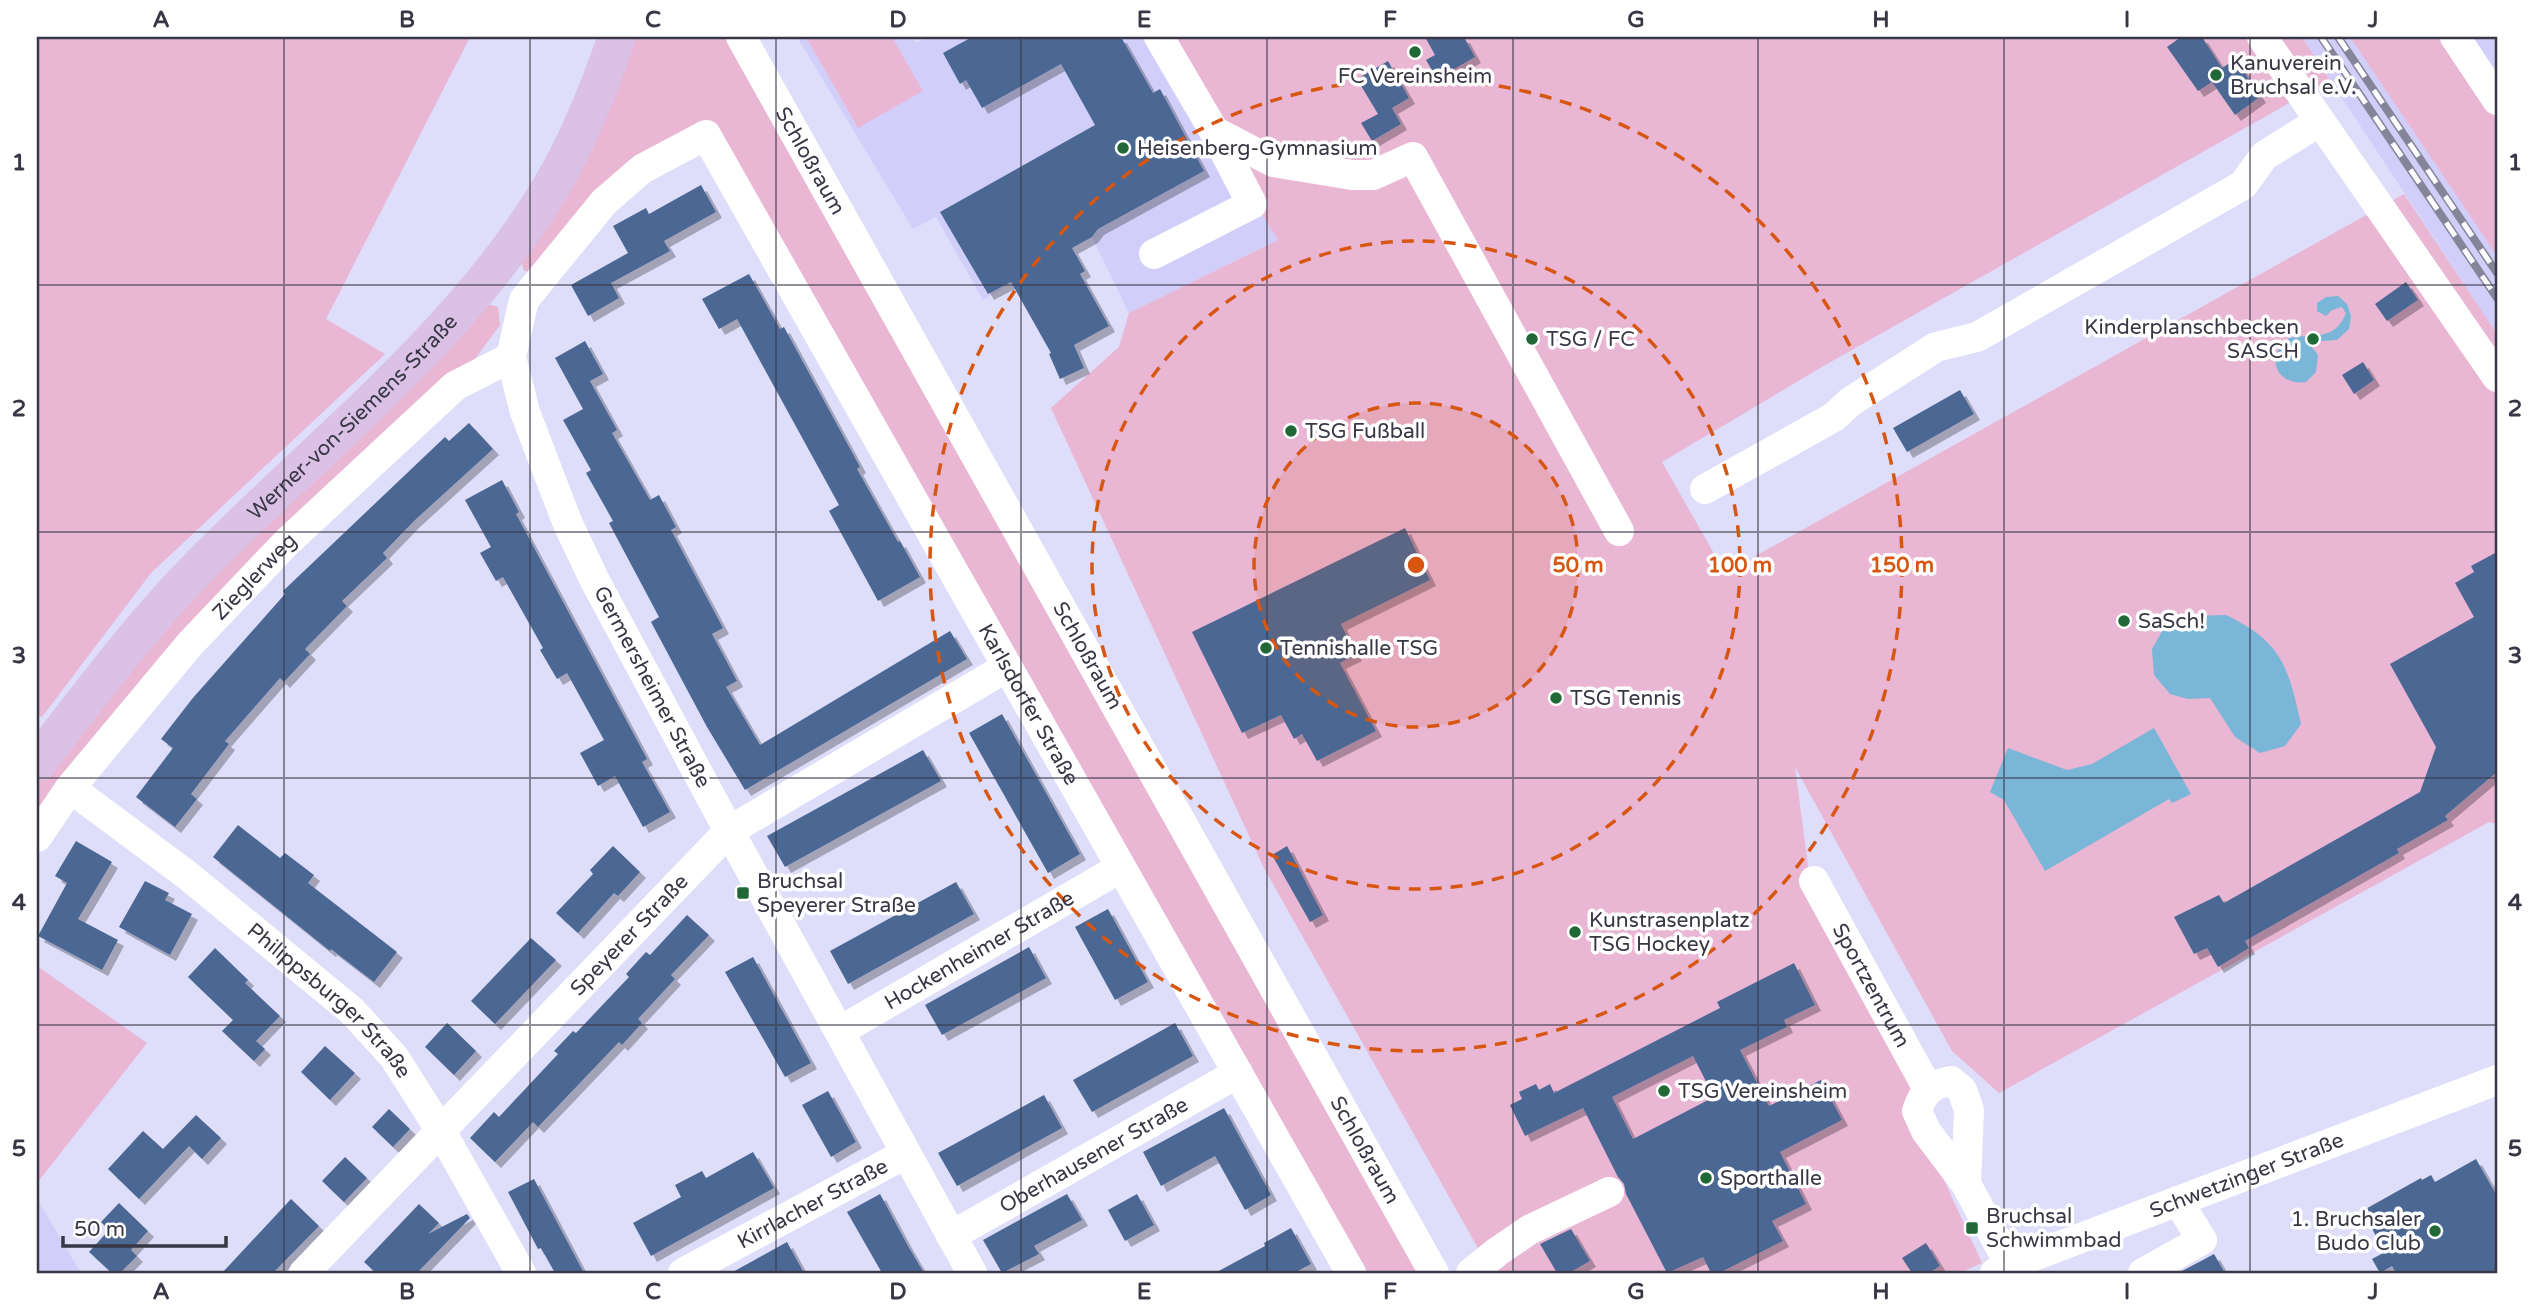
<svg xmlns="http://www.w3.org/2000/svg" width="2534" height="1310" viewBox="0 0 2534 1310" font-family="'Varela Round',sans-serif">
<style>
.built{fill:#d1cffa}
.green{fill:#e9b6d4}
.water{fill:#79b6d7}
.building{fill:#4c6794;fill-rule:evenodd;filter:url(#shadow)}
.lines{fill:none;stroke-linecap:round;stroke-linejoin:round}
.minor{stroke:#fff;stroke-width:30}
.major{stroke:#dac1e5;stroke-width:38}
.rail-casing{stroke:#858499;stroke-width:8}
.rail{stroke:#fff;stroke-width:5;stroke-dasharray:16;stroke-linecap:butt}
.grid{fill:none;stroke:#383745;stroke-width:2;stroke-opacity:0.55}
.ring{fill:none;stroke:#d65612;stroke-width:3.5;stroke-dasharray:12 9}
.poi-dot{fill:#206936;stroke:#fff;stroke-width:2.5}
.labels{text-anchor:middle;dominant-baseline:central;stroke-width:7;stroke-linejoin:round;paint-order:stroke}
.poi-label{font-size:21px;fill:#383745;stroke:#fff;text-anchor:start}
.street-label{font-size:21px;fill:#383745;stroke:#fff}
.centre{fill:#d65612;stroke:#fff;stroke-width:3.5}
.ring-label{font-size:21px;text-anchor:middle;font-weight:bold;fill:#d65612;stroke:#fff;stroke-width:7;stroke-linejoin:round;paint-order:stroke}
.neatline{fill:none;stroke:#383745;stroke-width:2.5}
.grid-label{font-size:23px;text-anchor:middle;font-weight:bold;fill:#383745}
</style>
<defs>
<filter id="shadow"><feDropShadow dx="6" dy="6" stdDeviation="0" flood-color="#0004"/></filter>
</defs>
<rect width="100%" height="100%" fill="#deddfa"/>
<path class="built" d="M797,37H911L916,43L929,37H1153L1278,240L1129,313L1092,237L983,300L936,217L913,229Z
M2302,37H2350L2497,256V334Z
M2450,37H2497V103Z
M37,1199L81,1273H37Z"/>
<path class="green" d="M37,37H470L326,319L385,354L151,573L42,717L37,715Z
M635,37H731L1426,1273H1361L710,120L647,152L532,272L524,271L521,260Z
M806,37H892L923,91L858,128Z
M1153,37H2302L2330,80L1827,364L1662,462L1725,573L2404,194L2497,334V824L2489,822L1999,1093L1952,1051L1795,767L1812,896L1914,1090L1938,1167L1982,1263L1960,1273H1492L1264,868L1051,408L1119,347L1129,313L1278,240Z
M2350,37H2444L2497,115V256Z
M487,304L498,307L500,325L455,386L286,543L37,837V763L154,614Z
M37,966L147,1043L37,1183Z"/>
<path class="water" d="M2338,296L2347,304L2351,316L2349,329L2337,340L2308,342L2318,355L2316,372L2306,382C2276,386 2264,356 2289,338C2315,333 2334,342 2346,313L2342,307L2332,310L2326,316L2317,311V303L2326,297Z
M2226,615C2282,642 2288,666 2301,724L2285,746L2260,753L2235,737L2210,698L2188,699L2170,694L2154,675L2152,649L2165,626L2185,616Z
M2154,728L2191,794L2172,803L2169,799L2045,871L2004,800L1990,792L2008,748L2067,770L2092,764Z"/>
<path class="building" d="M972,37H1121L1153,93L1160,89L1204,171L1098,229L1092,237L1072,248L1085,271L1080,274L1109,326L1074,345L1084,368L1060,379L1049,354L1051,353L1011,282L988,294L940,212L1095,125L1061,64L982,108L966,80L960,84L943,53Z
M1425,37H1464L1475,57L1437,79L1426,60L1435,55Z
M2181,37H2202L2222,68L2236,59L2260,97L2235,115L2212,82L2198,91L2167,47Z
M1388,61L1409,98L1392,108L1401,124L1372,141L1361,123L1378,114L1357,79Z
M701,185L716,212L664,241L670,251L611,283L619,298L588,316L571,285L628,253L613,226L646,208L649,214Z
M749,274L780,329L784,327L860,467L857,469L898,542L900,541L920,577L878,601L829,511L839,505L737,319L719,329L702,299Z
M2406,282L2418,300L2387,321L2375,304Z
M585,341L603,374L590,381L617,430L612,433L650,500L659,495L676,527L671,530L723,628L712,634L737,681L726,687L760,745L950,631L967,659L745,790L707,727L651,622L659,617L609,523L613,521L586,473L591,470L563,420L583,409L555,358Z
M2363,362L2374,380L2354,394L2342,375Z
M1960,390L1974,414L1907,452L1893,428Z
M469,423L493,449L414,521L383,553L387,558L342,601L347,606L305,649L310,654L284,682L280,678L225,741L229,744L191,794L197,799L175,827L136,797L173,748L161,739L192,699L285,594L283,591L445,437L449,441Z
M502,480L519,512L516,514L539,557L647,759L642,762L670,812L643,827L615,776L598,786L580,753L604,740L567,673L557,679L540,650L543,648L503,577L496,581L480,553L491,547L465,500Z
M1405,528L1430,580L1341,624L1356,655L1340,663L1376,731L1317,761L1302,734L1294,739L1281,715L1242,733L1192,632Z
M2497,552V772L2445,816L2448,820L2397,849L2399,853L2245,941L2249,948L2218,967L2207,948L2194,954L2174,917L2219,895L2224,903L2420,792L2436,747L2390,664L2474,617L2455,583L2474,572L2471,566Z
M1002,714L1080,854L1048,873L969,733Z
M923,750L941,781L785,867L767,836Z
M238,825L280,858L285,853L314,875L308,883L397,952L374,982L331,949L330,951L213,857Z
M76,841L112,862L78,919L118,940L102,970L38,936L67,883L55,876Z
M613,846L640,872L618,896L614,893L578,933L556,913L593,874L590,870Z
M1287,846L1323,915L1310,922L1272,855Z
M145,881L169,893L165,900L192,914L170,955L119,927Z
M956,882L974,914L848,984L830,951Z
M1108,909L1148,982L1115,1000L1075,927Z
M687,915L709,935L671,975L675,979L638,1019L642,1023L622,1045L619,1042L538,1127L533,1122L495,1162L470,1138L494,1112L499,1117L558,1054L554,1051L573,1031L576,1033L629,977L626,974L646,952L650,955Z
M531,938L556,960L495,1024L471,1001Z
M1029,947L1046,978L942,1035L925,1005Z
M215,948L248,980L245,983L280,1016L256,1041L265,1049L254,1061L222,1031L233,1020L188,977Z
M753,957L811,1063L785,1077L725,972Z
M1794,963L1815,1005L1784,1020L1787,1027L1740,1050L1769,1106L1821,1080L1842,1120L1780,1152L1806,1204L1772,1221L1783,1241L1719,1273H1711L1703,1257L1667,1273L1626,1194L1624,1184L1618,1177L1583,1108L1525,1136L1510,1105L1522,1099L1519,1092L1536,1084L1539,1090L1550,1084L1554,1093L1720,1008L1717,1002ZM1693,1056L1714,1097L1633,1139L1612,1097Z
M447,1023L476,1051L454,1075L425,1047Z
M1175,1023L1193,1056L1092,1112L1073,1080Z
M325,1046L355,1073L330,1100L301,1072Z
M828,1091L856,1142L831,1157L802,1105Z
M1044,1095L1062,1128L957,1186L938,1153Z
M1224,1108L1271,1195L1245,1210L1215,1156L1161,1186L1143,1152Z
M389,1109L410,1129L393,1147L372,1127Z
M196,1115L221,1138L202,1159L189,1146L139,1199L108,1169L143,1131L163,1149Z
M753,1152L774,1188L651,1256L633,1223L681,1197L675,1185L702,1171L706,1178Z
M345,1157L367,1178L344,1202L322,1181Z
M2476,1159L2497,1196V1273H2396L2392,1266L2380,1273L2372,1259L2385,1252L2362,1211L2421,1178L2422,1180L2431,1175L2435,1182Z
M534,1179L551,1211L584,1273H555L541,1248L538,1249L508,1192Z
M880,1194L908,1246L924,1273H882L847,1212Z
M1067,1194L1082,1220L1034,1246L1039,1254L1002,1273L983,1240Z
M1137,1194L1154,1225L1125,1241L1108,1210Z
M291,1199L319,1226L273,1273H222Z
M119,1203L148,1231L131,1250L137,1256L120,1273H112L89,1252L109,1230L101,1222Z
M419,1204L439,1223L428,1234L467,1214L470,1218L417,1273H376L364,1262Z
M1291,1228L1311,1264L1294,1273H1215L1265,1246L1264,1243Z
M1571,1229L1590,1261L1569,1273H1557L1540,1244Z
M787,1242L804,1273H731Z
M1926,1243L1940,1266L1929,1273H1912L1902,1258Z
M2214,1254L2225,1273H2178L2201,1261Z"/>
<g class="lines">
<g class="minor">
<path id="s1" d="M741,37L1434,1273"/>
<path d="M1159,37L1214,131L1273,162L1352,175H1373L1413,157L1619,531"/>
<path d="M2262,37L2497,377"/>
<path d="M2455,37L2497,100"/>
<path d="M1154,254L1252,204L1214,131"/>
<path d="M1705,489L1834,417L1850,402L1936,347L1977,337L2243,185L2264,156L2320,121"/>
<path id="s2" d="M70,788L187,875L352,1011L394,1057L441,1131L521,1273"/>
<path id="s3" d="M37,837L70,788L190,644L286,543L455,386L511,357"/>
<path id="s4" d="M1814,881L1928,1089"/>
<path id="s5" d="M840,1031L1120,868"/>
<path d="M1966,1184L1969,1110L1962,1090L1951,1081C1931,1084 1923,1092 1917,1111L1926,1131L1966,1184L2010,1265"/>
<path id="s6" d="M951,1236L1238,1073"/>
<path id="s7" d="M304,1273L729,831L1007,667"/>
<path id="s8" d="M683,1273L905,1154"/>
<path id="s9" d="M972,1273L729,831L594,579L568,524L546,467L525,412L511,357L524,300L604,202L642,169L706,135L1351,1273"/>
<path d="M1471,1273L1497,1252L1529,1230L1609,1192"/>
<path id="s10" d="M1995,1273L2010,1265L2497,1080"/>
<path d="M2143,1273L2202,1240L2178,1201"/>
</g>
<path class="major" id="s11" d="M37,763C89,696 139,628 199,567C319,445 462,336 551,187C579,140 599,88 617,37"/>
<defs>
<path id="rail" d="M2321,37L2497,298
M2338,37L2497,273"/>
</defs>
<use href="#rail" class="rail-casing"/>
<use href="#rail" class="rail"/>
</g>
<path class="grid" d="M284,37V1273M530,37V1273M776,37V1273M1021,37V1273M1267,37V1273M1513,37V1273M1758,37V1273M2004,37V1273M2250,37V1273M37,285H2497M37,532H2497M37,778H2497M37,1025H2497"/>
<circle cx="1416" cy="565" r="162" fill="#d65612" fill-opacity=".12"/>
<g class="ring">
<circle cx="1416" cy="565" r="162"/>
<circle cx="1416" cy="565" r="324"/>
<circle cx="1416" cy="565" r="486"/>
</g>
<g class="poi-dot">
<circle cx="1415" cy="52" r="7"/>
<circle cx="2216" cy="75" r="7"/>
<circle cx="1123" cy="148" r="7"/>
<circle cx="1532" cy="339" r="7"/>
<circle cx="2313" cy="339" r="7"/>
<circle cx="1291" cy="431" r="7"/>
<circle cx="2124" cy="621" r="7"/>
<circle cx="1266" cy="648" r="7"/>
<circle cx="1556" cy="698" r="7"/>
<rect x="736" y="886" width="14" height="14" rx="3.5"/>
<circle cx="1575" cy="932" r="7"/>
<circle cx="1664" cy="1091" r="7"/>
<circle cx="1706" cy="1178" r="7"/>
<rect x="1965" y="1221" width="14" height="14" rx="3.5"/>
<circle cx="2435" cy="1231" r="7"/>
</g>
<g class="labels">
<g class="poi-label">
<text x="2230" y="63">Kanuverein<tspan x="2230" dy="24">Bruchsal e.V.</tspan></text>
<text x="1415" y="76" text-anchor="middle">FC Vereinsheim</text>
<text x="1137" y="148">Heisenberg-Gymnasium</text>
<text x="2299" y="327" text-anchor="end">Kinderplanschbecken<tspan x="2299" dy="24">SASCH</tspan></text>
<text x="1546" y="339">TSG / FC</text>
<text x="1305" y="431">TSG Fußball</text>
<text x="2138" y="621">SaSch!</text>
<text x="1280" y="648">Tennishalle TSG</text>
<text x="1570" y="698">TSG Tennis</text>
<text x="757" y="881">Bruchsal<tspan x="757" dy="24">Speyerer Straße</tspan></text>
<text x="1589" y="920">Kunstrasenplatz<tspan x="1589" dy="24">TSG Hockey</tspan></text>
<text x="1678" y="1091">TSG Vereinsheim</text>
<text x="1720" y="1178">Sporthalle</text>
<text x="1986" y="1216">Bruchsal<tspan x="1986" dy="24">Schwimmbad</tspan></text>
<text x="2421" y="1219" text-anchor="end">1. Bruchsaler<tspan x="2421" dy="24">Budo Club</tspan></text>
</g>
<g class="street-label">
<text stroke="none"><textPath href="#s1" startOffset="142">Schloßraum</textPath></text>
<text stroke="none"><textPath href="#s11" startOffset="469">Werner-von-Siemens-Straße</textPath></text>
<text stroke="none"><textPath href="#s3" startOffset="340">Zieglerweg</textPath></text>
<text stroke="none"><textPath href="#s1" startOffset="709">Schloßraum</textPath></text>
<text transform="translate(652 687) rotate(62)">Germersheimer Straße</text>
<text stroke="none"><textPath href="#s9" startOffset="1990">Karlsdorfer Straße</textPath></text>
<text stroke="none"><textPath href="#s7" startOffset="469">Speyerer Straße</textPath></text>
<text stroke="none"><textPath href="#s5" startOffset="161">Hockenheimer Straße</textPath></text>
<text stroke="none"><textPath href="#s4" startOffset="119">Sportzentrum</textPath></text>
<text stroke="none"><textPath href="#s2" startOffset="336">Philippsburger Straße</textPath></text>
<text stroke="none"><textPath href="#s1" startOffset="1276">Schloßraum</textPath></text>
<text stroke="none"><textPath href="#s6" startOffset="164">Oberhausener Straße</textPath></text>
<text stroke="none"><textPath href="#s10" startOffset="270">Schwetzinger Straße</textPath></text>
<text stroke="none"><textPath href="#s8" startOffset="147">Kirrlacher Straße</textPath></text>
</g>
</g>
<circle cx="1416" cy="565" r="10" class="centre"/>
<g class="ring-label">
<text x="1578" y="572">50 m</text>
<text x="1740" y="572">100 m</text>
<text x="1902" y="572">150 m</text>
</g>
<rect width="2534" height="1310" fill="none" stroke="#ffffff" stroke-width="77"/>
<path d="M63 1236v10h163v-10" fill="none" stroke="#383745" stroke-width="3.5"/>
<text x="74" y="1236" font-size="21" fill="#383745" stroke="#ffffff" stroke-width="5" paint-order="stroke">50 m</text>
<rect x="38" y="38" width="2458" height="1234" class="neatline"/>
<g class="grid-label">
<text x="161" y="27">A</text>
<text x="407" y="27">B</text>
<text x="653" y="27">C</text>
<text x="898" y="27">D</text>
<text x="1144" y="27">E</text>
<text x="1390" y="27">F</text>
<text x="1636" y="27">G</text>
<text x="1881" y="27">H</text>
<text x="2127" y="27">I</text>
<text x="2373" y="27">J</text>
<text x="19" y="170">1</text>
<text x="2515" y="170">1</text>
<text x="19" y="416">2</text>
<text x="2515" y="416">2</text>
<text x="19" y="663">3</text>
<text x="2515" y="663">3</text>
<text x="19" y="910">4</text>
<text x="2515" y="910">4</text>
<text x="19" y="1156">5</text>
<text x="2515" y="1156">5</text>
<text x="161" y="1299">A</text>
<text x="407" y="1299">B</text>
<text x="653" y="1299">C</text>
<text x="898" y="1299">D</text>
<text x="1144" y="1299">E</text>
<text x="1390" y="1299">F</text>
<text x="1636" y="1299">G</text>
<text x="1881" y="1299">H</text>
<text x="2127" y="1299">I</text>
<text x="2373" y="1299">J</text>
</g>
</svg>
